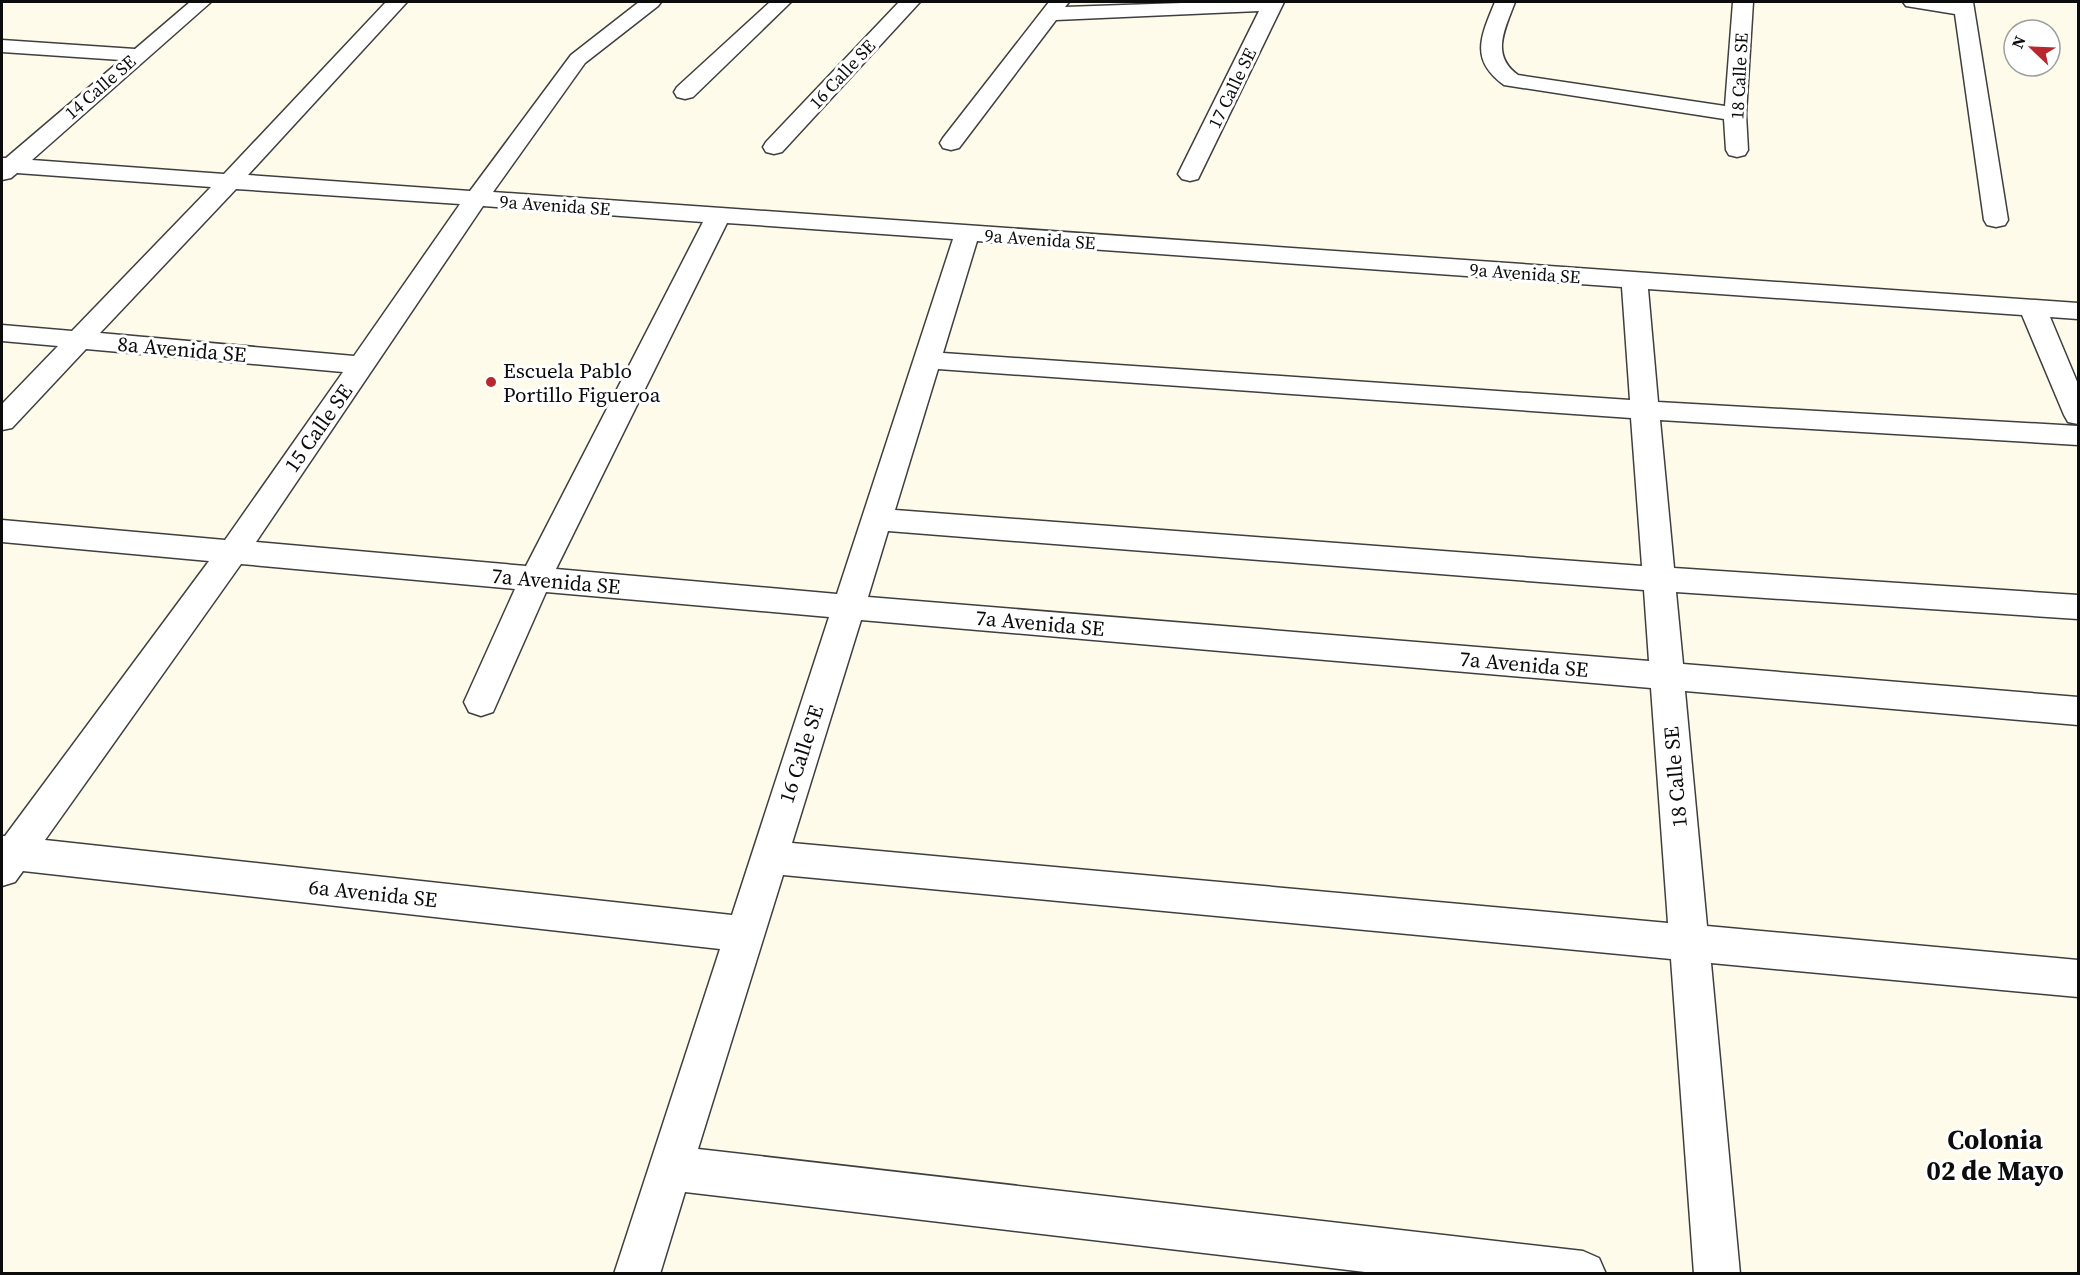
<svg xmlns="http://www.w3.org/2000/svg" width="2080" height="1275" viewBox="0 0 2080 1275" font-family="'Source Serif 4',serif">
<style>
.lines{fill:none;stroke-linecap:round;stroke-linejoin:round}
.minor-casing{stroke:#3f3f3f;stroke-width:3}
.minor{fill:#fff;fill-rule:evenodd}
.poi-dot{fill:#b8272d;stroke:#fff;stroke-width:2}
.labels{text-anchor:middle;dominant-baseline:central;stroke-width:6;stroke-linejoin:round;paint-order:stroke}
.far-street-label{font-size:18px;fill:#0c0c0c;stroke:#fff}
.street-label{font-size:21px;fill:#0c0c0c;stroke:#fff}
.poi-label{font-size:21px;fill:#0c0c0c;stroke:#fff;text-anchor:start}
.near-neighbourhood-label{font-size:27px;font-weight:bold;fill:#0c0c0c;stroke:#fff}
</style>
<rect width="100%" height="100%" fill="#fffbea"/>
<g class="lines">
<defs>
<path id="minor" d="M190,2H211L32,160L224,174L386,2H407L248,175L470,191L571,55L639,2H661L658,6L585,63L493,192L2078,303V319L2050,317L2078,384V424L2068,422L2064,415L2022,315L1648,289L1658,402L2078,426V445L1660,420L1674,568L2078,595V619L1676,592L1683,664L2078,697V725L1685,691L1707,926L2078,960V997L1711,963L1740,1274H1694L1671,959L783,875L698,1149L1583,1251L1599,1258L1606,1274H1382L685,1192L660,1274H614L720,949L23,871L15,882L2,886V836H5L209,561L2,542V520L225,540L343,372L86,349L12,428L2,430V404L58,346L2,341V325L72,331L211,187L17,173L11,178L2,180V158H6L121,60L2,52V40L135,49ZM236,189L460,204L354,356L100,333ZM483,206L703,222L526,566L256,542ZM727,223L953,239L837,594L556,569ZM977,241L1622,287L1630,400L943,353ZM938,369L1631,418L1642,566L895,510ZM888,531L1644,590L1649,661L868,597ZM241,564L515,589L464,702L469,712L481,716L493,712L546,592L829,617L732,915L45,840ZM861,620L1651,688L1668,923L792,843Z
M770,2H791L693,97L685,99L677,97L674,92L677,87Z
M899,2H920L782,152L774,154L766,152L763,147L766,142Z
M1049,2H1069L1065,7L1211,2H1284L1198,179L1190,181L1182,179L1178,174L1259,11L1056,20L959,148L951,150L943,148L940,143L943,138Z
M1495,2H1515C1505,29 1490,55 1518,75L1725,106L1733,2H1753L1746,114L1748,150L1745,155L1737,157L1729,155L1726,150L1724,119L1504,85C1469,60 1481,36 1495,2Z
M1903,2H1973L2008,220L2005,225L1996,227L1987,225L1984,220L1955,14L1906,6Z"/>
</defs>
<use href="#minor" class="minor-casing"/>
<use href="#minor" class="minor"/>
</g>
<circle class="poi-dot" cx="491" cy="382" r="6"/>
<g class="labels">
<g class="far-street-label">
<text transform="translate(842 74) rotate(-47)">16 Calle SE</text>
<text transform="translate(1739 76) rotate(-87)">18 Calle SE</text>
<text transform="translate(100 87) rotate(-41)">14 Calle SE</text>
<text transform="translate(1232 88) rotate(-64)">17 Calle SE</text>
<text transform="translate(555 205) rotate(4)">9a Avenida SE</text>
<text transform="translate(1040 239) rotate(4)">9a Avenida SE</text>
<text transform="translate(1525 273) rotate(4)">9a Avenida SE</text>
</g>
<g class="street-label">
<text transform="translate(182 349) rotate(5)">8a Avenida SE</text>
<text transform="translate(318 428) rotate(-55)">15 Calle SE</text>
<text transform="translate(556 581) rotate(5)">7a Avenida SE</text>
<text transform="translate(1040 623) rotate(5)">7a Avenida SE</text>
<text transform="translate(1524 664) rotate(5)">7a Avenida SE</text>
<text transform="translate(801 754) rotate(-72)">16 Calle SE</text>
<text transform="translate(1675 777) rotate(-95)">18 Calle SE</text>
<text transform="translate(373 893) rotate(6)">6a Avenida SE</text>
</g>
<g class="poi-label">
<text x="503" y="370">Escuela Pablo<tspan x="503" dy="24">Portillo Figueroa</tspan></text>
</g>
<g class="near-neighbourhood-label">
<text x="1995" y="1139">Colonia<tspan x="1995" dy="31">02 de Mayo</tspan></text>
</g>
</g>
<rect width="2080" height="1275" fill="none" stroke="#0c0c0c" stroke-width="6"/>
<g transform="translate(2032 48) rotate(293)"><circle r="28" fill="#ffffff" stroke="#9e9e9e" stroke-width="1.5"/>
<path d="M0-4.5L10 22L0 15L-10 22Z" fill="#b8272d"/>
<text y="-9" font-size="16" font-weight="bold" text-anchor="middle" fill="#0c0c0c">N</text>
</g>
</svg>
